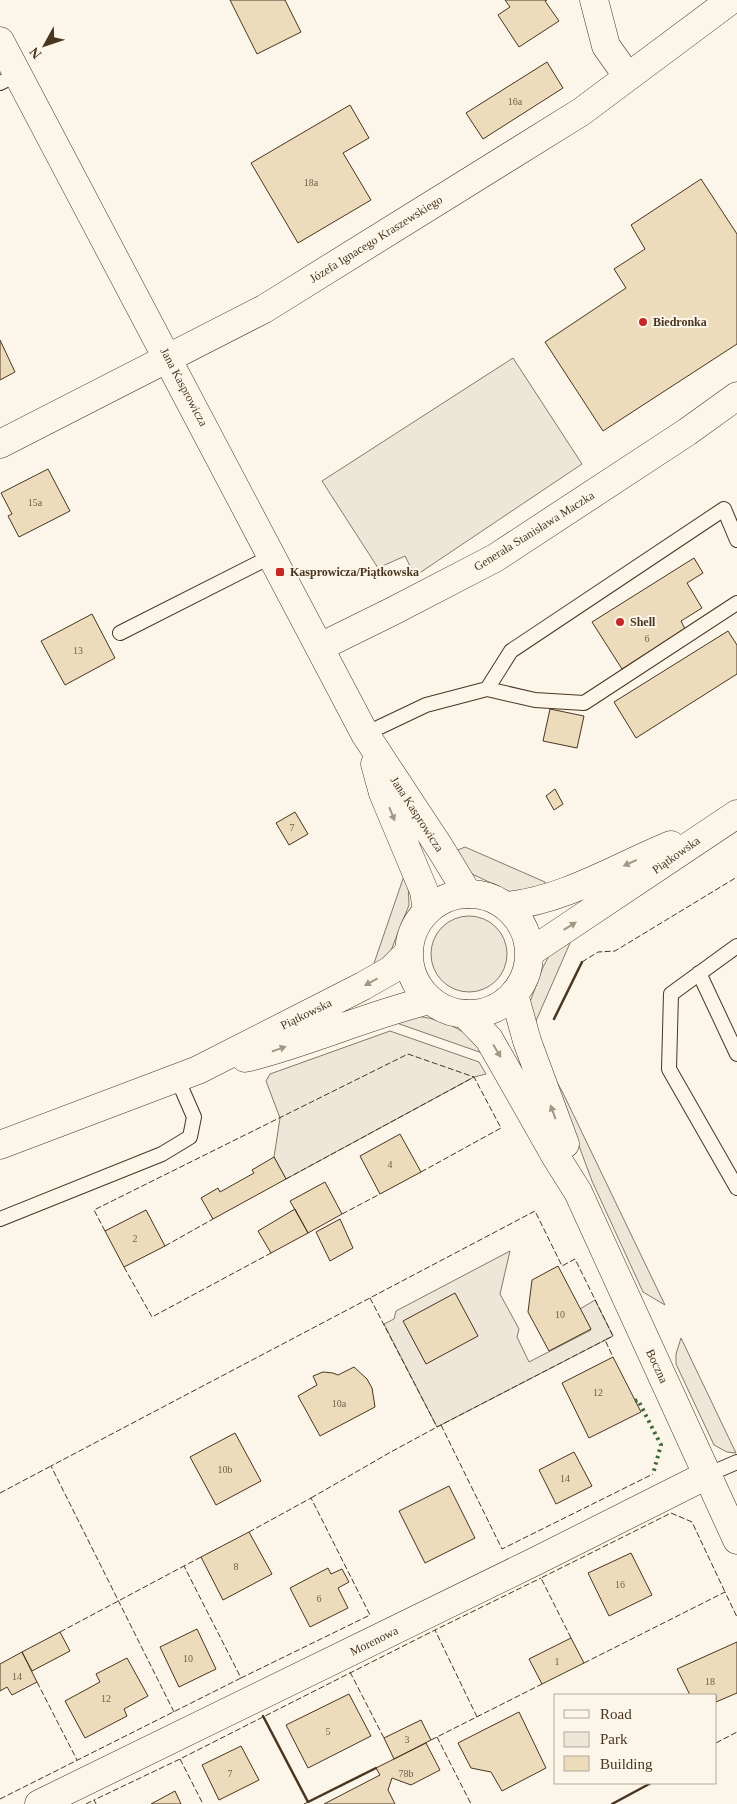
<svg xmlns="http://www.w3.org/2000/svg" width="737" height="1804" viewBox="0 0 737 1804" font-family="Georgia,serif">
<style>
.green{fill:#ede6d9;stroke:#887966}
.parking{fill:#ede7d9;stroke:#887966}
.building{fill:#ecdcbc;stroke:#4a3520}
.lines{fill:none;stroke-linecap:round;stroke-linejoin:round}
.service-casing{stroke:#4a3520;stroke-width:16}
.minor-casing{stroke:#4a3520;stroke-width:29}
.tertiary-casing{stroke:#4a3520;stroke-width:29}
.secondary-casing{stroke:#4a3520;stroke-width:29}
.service{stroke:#fbf6e9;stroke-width:14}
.minor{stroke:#fbf6e9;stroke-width:28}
.tertiary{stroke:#fbf6e9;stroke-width:28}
.secondary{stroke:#fbf6e9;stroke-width:28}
.hedge{stroke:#436837;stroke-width:4;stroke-dasharray:2.5 4;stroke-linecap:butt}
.fence{stroke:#4a3520;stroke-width:1;stroke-dasharray:6 2.5;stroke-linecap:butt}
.wall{stroke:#4a3520;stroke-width:2.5}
.oneway{fill:#a29684}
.poi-dot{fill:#c62828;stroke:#fbf6e9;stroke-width:2}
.labels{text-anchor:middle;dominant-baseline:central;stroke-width:4;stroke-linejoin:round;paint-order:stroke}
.number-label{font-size:10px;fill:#725f47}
.street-label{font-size:12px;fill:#4a3520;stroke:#fbf6e9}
.poi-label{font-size:12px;font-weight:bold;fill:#4a3520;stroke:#fbf6e9;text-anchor:start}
</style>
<rect width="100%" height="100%" fill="#fbf6e9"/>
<path class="green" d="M465,847L545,882L547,888L521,893L508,891L470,873L453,852Z
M405,873L408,883L409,905L390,953L371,972Z
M431 954a38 38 0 1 1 76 0a38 38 0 1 1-76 0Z
M574,934L532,1030L530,1002L543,967L550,954Z
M414,1016C433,1017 454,1025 469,1036C475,1041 480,1048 485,1054L391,1021Z
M390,1031L479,1062L486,1074L474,1077L286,1179L274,1157L280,1118L266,1081L270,1074Z
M552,1073L563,1093L665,1305L643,1292L592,1181Z
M510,1251L500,1294L519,1329L517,1337L529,1362L591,1330L580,1309L595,1300L613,1336L437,1427L384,1324L394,1319L396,1311Z
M681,1338L736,1453L727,1452L714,1445L676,1364V1354Z"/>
<path class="parking" d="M513,358L582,464L415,576L405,556L378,568L322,481Z"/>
<path class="building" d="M230,0H285L301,32L257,54Z
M505,0H547L545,1L559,21L519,47L498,15L510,7Z
M547,62L563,88L483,139L466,113Z
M350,105L369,138L343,153L371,200L298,243L251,163Z
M701,179L737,234V344L603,431L545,342L626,288L614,269L645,249L631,225Z
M0,340L15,372L0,380Z
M48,469L70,511L19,537L8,516L12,514L1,493Z
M694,558L703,573L687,583L702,608L681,621L685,629L622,669L592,622Z
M92,614L115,658L65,685L41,641Z
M728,631L737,645V674L636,738L614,702Z
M550,709L584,716L577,748L543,741Z
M555,789L563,804L554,810L546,796Z
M295,812L308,834L289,845L276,823Z
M400,1134L421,1172L380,1194L360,1156Z
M274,1157L286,1179L213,1219L201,1198L218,1188L220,1192L254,1173L252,1170Z
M325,1182L342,1214L308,1233L290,1201Z
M295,1209L308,1233L271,1253L258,1231Z
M146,1210L165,1246L124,1267L105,1231Z
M340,1219L353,1248L330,1261L316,1232Z
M558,1266L591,1329L549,1351L528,1312L532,1280Z
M455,1293L478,1336L426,1364L403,1321Z
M613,1357L641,1412L589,1438L562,1383Z
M354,1367L367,1379L372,1388L375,1407L320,1436L298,1396L317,1385L313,1376L323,1372L333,1373L338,1375Z
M235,1433L261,1481L216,1505L190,1457Z
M574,1452L592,1486L556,1504L539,1470Z
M449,1486L475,1538L425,1563L399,1511Z
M249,1532L272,1574L223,1600L201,1557Z
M631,1553L652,1595L609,1616L588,1573Z
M328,1568L331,1574L342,1569L349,1582L338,1588L348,1608L310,1627L290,1588Z
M197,1629L216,1669L179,1687L160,1647Z
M60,1632L70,1651L32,1671L22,1652Z
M571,1638L584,1663L542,1684L529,1659Z
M737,1642V1693L716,1702V1695H690L677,1669Z
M22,1652L37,1682L12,1695L7,1687L0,1691V1664Z
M127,1658L148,1696L124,1709L127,1716L85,1738L65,1701L100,1682L96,1674Z
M349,1694L371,1736L308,1768L286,1725Z
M519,1712L546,1768L502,1791L491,1772L471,1768L458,1743Z
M421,1720L431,1740L394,1759L384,1738Z
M426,1743L440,1770L411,1785L392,1778L388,1790L395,1804H324L380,1775L376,1768Z
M241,1746L259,1780L219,1800L202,1765Z
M175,1791L181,1804H151Z"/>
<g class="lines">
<defs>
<path id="service" d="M0,83L18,74
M120,633L272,556
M487,689L511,651L724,509L737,540
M365,734L426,705L487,689L535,700L584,703L737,603
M737,946L671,994L669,1069L737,1188
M699,973L737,1054
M0,1219L162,1154L190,1137L194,1117L177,1078
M707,1475L737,1462"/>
<path id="minor" d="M594,0L606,46L628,77
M0,444L264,309L581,112L731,0
M320,647L393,611L495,558L687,432L737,396
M514,994L527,1041L565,1144
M465,1014L489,1039L556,1157L578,1192L737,1540
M39,1804L536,1561L707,1475"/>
<path id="tertiary" d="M0,41L365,734L440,848L468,894
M375,764L383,793L424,891L427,911"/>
<path id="secondary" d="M409 954a60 60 0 1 1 120 0a60 60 0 1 1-120 0Z
M507,906C565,900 617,867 671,845
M529,953L737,814
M245,1058C308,1043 367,1015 430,1000
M0,1145L198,1070L363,986L391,970L409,952"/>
</defs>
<use href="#service" class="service-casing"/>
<use href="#minor" class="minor-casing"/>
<use href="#tertiary" class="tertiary-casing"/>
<use href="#secondary" class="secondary-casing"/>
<use href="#service" class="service"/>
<use href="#minor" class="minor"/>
<use href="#tertiary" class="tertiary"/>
<use href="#secondary" class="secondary"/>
<path class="hedge" d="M635,1401L638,1400L661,1445L653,1474"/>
<path class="fence" d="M582,962L598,952L615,951L737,877
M286,1179L474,1077L501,1128L421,1172
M342,1214L380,1194
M105,1231L94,1210L408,1054L474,1077
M165,1246L213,1219
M124,1267L152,1317L271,1253
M370,1298L437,1427L605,1340
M441,1425L502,1549L653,1474
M0,1493L51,1466
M311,1498L389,1453L437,1427
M201,1557L184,1566L241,1678L370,1615L311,1498L249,1532
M60,1632L184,1566
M571,1638L541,1578L671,1513L692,1522L725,1592
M584,1663L725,1592L737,1617
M350,1672L384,1738
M37,1682L77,1760
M174,1712L51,1466L535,1211L562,1266L575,1259L613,1336L605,1340L613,1357
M477,1717L435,1630L541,1578
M437,1737L471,1804
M431,1740L542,1684
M716,1743L737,1732
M180,1759L203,1804
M0,1799L241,1678
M86,1804L94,1800
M96,1804L94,1800L180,1759L435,1630
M304,1804L308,1802"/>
<path class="wall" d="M554,1019L582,962
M263,1716L308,1802L376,1768
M612,1804L651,1783"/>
</g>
<defs><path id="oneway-solid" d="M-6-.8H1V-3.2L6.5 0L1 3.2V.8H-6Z" transform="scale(1.25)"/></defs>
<g class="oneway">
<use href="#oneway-solid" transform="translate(392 814) rotate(68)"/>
<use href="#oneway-solid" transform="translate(630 863) rotate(156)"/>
<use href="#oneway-solid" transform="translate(570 926) rotate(-31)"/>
<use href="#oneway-solid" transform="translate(371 982) rotate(151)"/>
<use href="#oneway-solid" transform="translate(279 1049) rotate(-19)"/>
<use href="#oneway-solid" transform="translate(497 1051) rotate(59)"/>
<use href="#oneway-solid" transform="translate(553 1112) rotate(-110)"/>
</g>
<g class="poi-dot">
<circle cx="643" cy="322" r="5"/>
<rect x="275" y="567" width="10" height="10" rx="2.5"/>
<circle cx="620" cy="622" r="5"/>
</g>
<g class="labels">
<g class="number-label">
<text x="515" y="101">16a</text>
<text x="311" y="182">18a</text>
<text x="35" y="502">15a</text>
<text x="647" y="638">6</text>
<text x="78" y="650">13</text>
<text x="292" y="827">7</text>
<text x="390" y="1164">4</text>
<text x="135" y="1238">2</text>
<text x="560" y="1314">10</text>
<text x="598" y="1392">12</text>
<text x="339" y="1403">10a</text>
<text x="225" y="1469">10b</text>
<text x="565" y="1478">14</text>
<text x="236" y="1566">8</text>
<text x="620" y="1584">16</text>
<text x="319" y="1598">6</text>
<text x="188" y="1658">10</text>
<text x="557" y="1661">1</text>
<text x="17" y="1676">14</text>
<text x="710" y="1681">18</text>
<text x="106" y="1698">12</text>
<text x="328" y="1731">5</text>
<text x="407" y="1739">3</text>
<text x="230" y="1773">7</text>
<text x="406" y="1773">78b</text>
</g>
<g class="street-label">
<text transform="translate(376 239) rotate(-32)">Józefa Ignacego Kraszewskiego</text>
<text transform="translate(184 387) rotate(62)">Jana Kasprowicza</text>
<text transform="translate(534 531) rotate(-32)">Generała Stanisława Maczka</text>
<text transform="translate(417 814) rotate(57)">Jana Kasprowicza</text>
<text transform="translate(676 855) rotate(-35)">Piątkowska</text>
<text transform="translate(306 1014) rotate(-26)">Piątkowska</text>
<text transform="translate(657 1366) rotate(65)">Boczna</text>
<text transform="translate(374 1641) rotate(-26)">Morenowa</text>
</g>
<g class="poi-label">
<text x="653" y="322">Biedronka</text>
<text x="290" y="572">Kasprowicza/Piątkowska</text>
<text x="630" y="622">Shell</text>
</g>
</g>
<rect x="554" y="1694" width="162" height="90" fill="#fbf6e9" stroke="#b4a999"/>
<rect x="564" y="1710" width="25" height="8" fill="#fbf6e9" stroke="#b4a999"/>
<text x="600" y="1719" font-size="15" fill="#4a3520">Road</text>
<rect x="564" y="1732" width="25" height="15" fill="#ede6d9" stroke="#b4a999"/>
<text x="600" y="1744" font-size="15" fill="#4a3520">Park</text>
<rect x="564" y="1756" width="25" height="15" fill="#ecdcbc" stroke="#b4a999"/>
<text x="600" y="1769" font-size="15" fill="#4a3520">Building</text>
<g transform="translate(45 45) rotate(230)" stroke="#fbf6e9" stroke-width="4" paint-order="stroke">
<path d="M0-4L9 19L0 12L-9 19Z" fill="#4a3520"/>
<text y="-8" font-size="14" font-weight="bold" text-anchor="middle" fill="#4a3520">N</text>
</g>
</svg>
